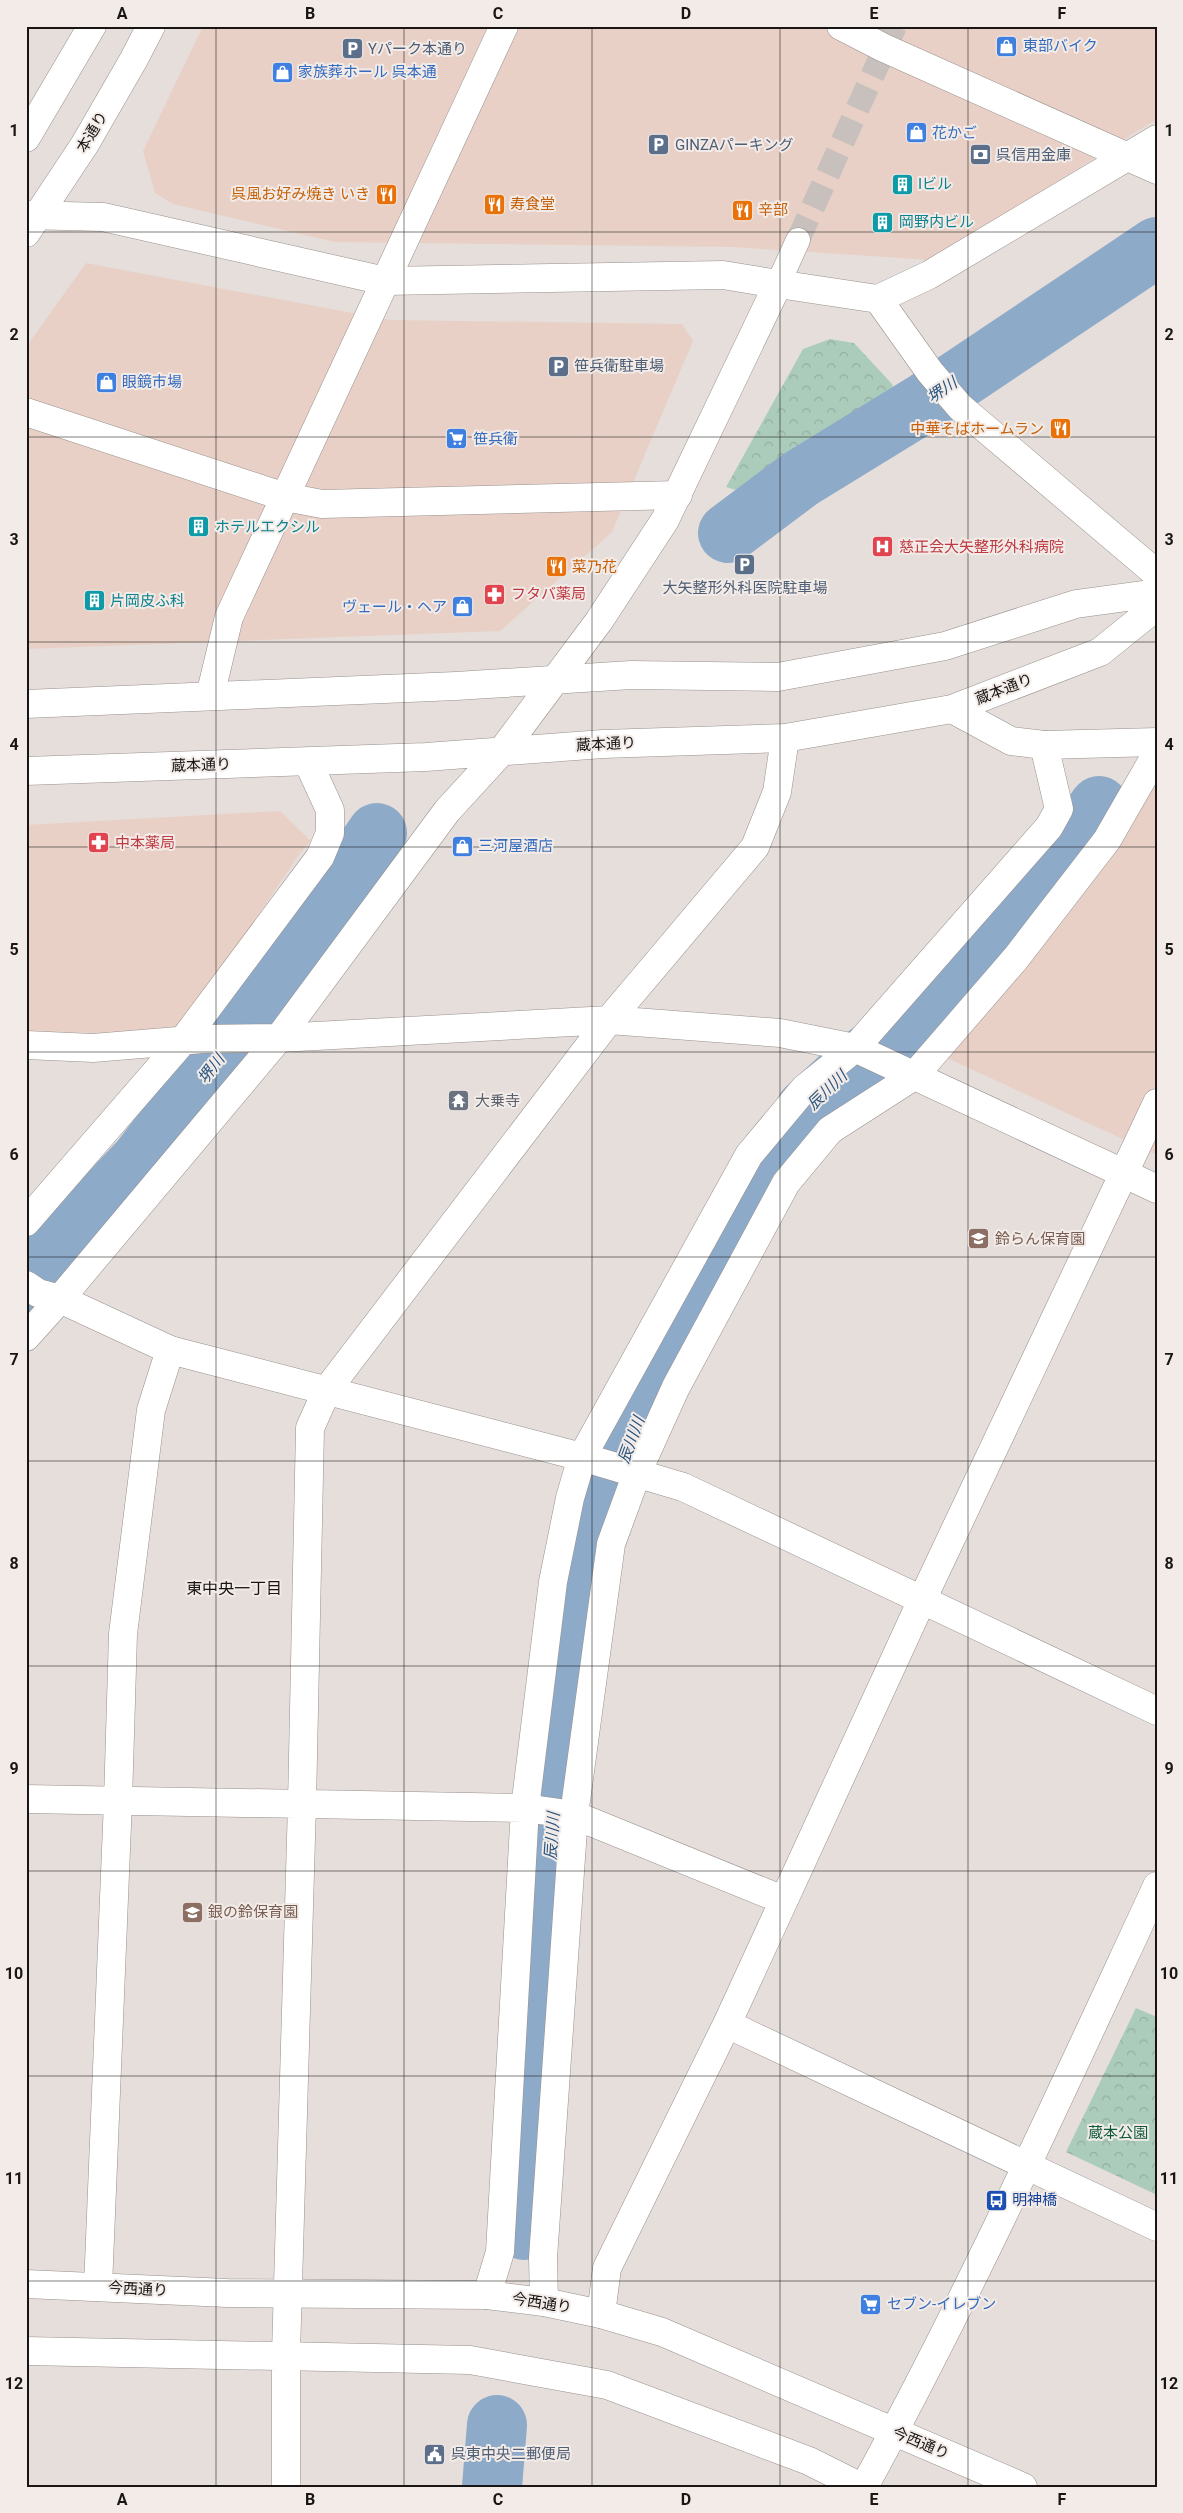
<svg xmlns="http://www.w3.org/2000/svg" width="1183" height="2513" viewBox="0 0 1183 2513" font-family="Roboto,'Noto Sans JP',sans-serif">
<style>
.commercial{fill:#e8d0c6}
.forest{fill:url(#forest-crowns)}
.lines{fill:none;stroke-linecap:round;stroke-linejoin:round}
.river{stroke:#8daac9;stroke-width:60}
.pedestrian-tunnel{stroke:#c7c0bc;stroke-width:24;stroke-dasharray:24 12;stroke-linecap:butt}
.pedestrian-casing{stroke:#98908d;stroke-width:25}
.minor-casing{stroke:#98908d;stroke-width:29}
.tertiary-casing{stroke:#98908d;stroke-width:29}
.trunk-casing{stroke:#98908d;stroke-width:29}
.pedestrian{stroke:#fff;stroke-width:24}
.minor{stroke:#fff;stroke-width:28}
.tertiary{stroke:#fff;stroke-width:28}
.trunk{stroke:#fff;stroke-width:28}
.grid{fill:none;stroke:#181514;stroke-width:1;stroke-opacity:0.55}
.labels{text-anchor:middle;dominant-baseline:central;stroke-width:4;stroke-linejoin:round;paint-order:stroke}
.shop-label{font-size:15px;fill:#366cbe;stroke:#f3ebe7;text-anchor:start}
.service-label{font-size:15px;fill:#4e5e75;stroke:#f3ebe7;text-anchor:start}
.street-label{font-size:15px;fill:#181514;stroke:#f3ebe7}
.culture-label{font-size:15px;fill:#0d838f;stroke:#f3ebe7;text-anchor:start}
.food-label{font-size:15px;fill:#c56008;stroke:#f3ebe7;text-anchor:start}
.health-label{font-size:15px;fill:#be3a42;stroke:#f3ebe7;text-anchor:start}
.worship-label{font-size:15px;fill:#5b616d;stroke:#f3ebe7;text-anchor:start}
.education-label{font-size:15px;fill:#785e54;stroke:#f3ebe7;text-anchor:start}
.park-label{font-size:15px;fill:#0e5a3d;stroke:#f3ebe7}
.transit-label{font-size:15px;fill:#164399;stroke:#f3ebe7;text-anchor:start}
.water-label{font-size:16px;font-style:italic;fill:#2a5681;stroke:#f3ebe7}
.neighbourhood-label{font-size:16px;fill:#181514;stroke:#f3ebe7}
.neatline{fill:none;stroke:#181514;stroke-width:2}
.grid-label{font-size:16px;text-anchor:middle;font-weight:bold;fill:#181514}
</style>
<defs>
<pattern id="forest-crowns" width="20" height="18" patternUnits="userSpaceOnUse" patternTransform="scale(1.25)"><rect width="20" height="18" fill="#acccbb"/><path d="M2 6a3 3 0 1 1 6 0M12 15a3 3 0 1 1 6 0" fill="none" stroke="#93aea0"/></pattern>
</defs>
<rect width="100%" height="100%" fill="#e6deda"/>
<path class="commercial" d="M203,26H1157V119L931,260L733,247L335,242L173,204L155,193L143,151Z
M86,263L390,320L682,324L693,341L612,532L500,631L26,649V347Z
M1157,774V1155L945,1057Z
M280,811L311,841L300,853L178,1035L26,1031V825Z"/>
<path class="forest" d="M830,339L854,343L892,384L895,394L736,490L726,487L803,349Z
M1136,2008L1157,2017V2195L1066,2152Z"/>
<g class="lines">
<path class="river" d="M728,533L800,479L927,401L1157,247
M26,1290L44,1262L140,1161L253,1014L377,833
M524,2230L526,2134L542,1977L556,1773L592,1551L666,1344L696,1290L707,1281L806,1109L856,1063L910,1023L1054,870L1099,806
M492,2487L497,2425"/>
<path class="pedestrian-tunnel" d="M798,240L895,26"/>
<defs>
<path id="pedestrian" d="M778,284L798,240"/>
<path id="minor" d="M841,26L884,48L1157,170
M778,284L878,299L930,372L960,407L1157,574
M878,299L929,275L1157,139
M26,412L285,497L322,504L678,495
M210,696L229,617L504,26
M26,1045L93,1048L202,1039L279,1038L609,1020L780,1033L855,1048L1157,1189
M26,1222L182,1042L320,857L330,833V810L308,762
M26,1799L525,1808L574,1815L783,1900
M727,2024L1157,2227
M98,2287L118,1801L123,1634L151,1410L170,1350
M487,2295L500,2252L525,1808L553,1582L570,1498L582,1457L749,1155L804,1089L855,1048L1049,827L1059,809L1044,745
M544,2302L543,2258L574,1815L611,1544L637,1473L676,1387L786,1183L830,1130L914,1076L1016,958L1107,840L1157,753
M601,2314L607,2268L727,2024L922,1600L1157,1103
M286,2354L302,1804L310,1428L327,1390L609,1020L755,847L777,792L785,738
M864,2487C971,2292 1063,2088 1157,1886"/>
<path id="tertiary" d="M26,215L103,217L385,281L723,275L778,284L665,520L599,621L502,751L447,811L279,1038L60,1299L26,1337
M26,704L456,686L631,675L778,677L945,646L1076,604L1157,593
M952,709L1011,741L1044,745L1157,742
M26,771L426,757L603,744L785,738L952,709L1100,652L1157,606
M26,1285L38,1293L60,1299L170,1350L582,1457L683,1487L1157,1711
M26,2284L227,2293L487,2295L544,2302L601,2314L662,2332L1023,2487
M26,2351L470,2360L607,2385L809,2461L861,2487
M286,2354V2487"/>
<path id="trunk" d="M26,138L92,26
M26,233L85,144L134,59L151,26"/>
</defs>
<use href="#pedestrian" class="pedestrian-casing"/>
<use href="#minor" class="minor-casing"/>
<use href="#tertiary" class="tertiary-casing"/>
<use href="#trunk" class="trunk-casing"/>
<use href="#pedestrian" class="pedestrian"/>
<use href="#minor" class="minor"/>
<use href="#tertiary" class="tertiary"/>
<use href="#trunk" class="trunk"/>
</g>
<path class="grid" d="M216,26V2487M404,26V2487M592,26V2487M780,26V2487M968,26V2487M26,232H1157M26,437H1157M26,642H1157M26,847H1157M26,1052H1157M26,1257H1157M26,1461H1157M26,1666H1157M26,1871H1157M26,2076H1157M26,2281H1157"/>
<defs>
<symbol id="shop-square" viewBox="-11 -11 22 22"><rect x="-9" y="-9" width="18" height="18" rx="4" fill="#3f7fe0" stroke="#f3ebe7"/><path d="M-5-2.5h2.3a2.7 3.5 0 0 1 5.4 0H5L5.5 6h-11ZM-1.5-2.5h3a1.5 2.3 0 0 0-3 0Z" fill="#fff"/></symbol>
<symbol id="parking-square" viewBox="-11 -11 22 22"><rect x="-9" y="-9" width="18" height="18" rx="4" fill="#5c6f8a" stroke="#f3ebe7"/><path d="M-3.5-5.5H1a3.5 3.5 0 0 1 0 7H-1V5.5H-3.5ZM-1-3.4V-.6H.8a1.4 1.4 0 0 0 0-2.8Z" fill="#fff"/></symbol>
<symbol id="bank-square" viewBox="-11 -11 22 22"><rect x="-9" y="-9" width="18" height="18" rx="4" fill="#5c6f8a" stroke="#f3ebe7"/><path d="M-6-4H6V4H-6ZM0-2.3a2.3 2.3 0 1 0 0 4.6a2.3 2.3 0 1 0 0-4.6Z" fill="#fff"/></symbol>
<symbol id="building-square" viewBox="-11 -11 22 22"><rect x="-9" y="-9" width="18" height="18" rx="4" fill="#0f9aa8" stroke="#f3ebe7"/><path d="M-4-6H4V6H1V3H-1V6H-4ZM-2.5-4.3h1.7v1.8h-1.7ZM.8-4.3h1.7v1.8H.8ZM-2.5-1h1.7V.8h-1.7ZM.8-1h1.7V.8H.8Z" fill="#fff"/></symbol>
<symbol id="restaurant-square" viewBox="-11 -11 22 22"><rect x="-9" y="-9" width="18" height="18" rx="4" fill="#e8710a" stroke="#f3ebe7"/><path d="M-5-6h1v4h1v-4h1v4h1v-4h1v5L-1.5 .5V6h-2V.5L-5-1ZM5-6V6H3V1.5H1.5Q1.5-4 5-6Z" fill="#fff"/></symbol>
<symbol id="supermarket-square" viewBox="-11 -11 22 22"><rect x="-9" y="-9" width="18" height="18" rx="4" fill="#3f7fe0" stroke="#f3ebe7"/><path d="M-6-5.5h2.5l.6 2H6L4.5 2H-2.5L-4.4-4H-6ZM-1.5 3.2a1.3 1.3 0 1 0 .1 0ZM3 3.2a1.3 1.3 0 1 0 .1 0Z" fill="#fff"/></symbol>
<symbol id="hospital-square" viewBox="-11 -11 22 22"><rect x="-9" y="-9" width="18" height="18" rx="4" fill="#e0444e" stroke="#f3ebe7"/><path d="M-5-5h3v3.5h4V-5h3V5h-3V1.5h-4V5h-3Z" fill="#fff"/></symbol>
<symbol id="pharmacy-square" viewBox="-11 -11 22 22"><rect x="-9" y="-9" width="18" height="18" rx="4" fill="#e0444e" stroke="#f3ebe7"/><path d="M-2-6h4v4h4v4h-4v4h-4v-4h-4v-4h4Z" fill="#fff"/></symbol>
<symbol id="temple-square" viewBox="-11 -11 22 22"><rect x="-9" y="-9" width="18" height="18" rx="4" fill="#6b7280" stroke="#f3ebe7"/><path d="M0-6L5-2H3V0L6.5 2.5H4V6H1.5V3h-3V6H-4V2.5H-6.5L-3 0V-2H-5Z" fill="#fff"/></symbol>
<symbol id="school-square" viewBox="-11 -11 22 22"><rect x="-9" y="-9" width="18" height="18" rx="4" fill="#8d6e63" stroke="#f3ebe7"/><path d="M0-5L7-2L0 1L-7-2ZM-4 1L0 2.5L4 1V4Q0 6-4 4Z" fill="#fff"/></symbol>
<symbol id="bus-square" viewBox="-11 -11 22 22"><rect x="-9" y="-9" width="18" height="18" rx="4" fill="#1a4fb4" stroke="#f3ebe7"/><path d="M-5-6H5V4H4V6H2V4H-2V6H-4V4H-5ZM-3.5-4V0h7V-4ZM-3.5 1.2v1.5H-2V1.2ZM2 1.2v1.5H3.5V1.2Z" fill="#fff"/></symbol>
<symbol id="civic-square" viewBox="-11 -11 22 22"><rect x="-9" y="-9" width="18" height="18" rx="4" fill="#5c6f8a" stroke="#f3ebe7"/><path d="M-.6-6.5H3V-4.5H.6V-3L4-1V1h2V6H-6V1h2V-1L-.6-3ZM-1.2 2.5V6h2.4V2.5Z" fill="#fff"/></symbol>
</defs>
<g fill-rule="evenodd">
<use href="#shop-square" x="994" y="34" width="25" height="25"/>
<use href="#parking-square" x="340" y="36" width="25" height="25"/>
<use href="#shop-square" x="270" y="60" width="25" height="25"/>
<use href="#shop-square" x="904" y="120" width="25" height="25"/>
<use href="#parking-square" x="646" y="132" width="25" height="25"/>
<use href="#bank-square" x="968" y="142" width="25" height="25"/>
<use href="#building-square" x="890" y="172" width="25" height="25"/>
<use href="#restaurant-square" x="374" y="182" width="25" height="25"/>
<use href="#restaurant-square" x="482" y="192" width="25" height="25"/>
<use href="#restaurant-square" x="730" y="198" width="25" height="25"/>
<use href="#building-square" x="870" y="210" width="25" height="25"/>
<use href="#parking-square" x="546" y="354" width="25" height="25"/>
<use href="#shop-square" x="94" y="370" width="25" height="25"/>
<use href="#restaurant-square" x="1048" y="416" width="25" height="25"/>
<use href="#supermarket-square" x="444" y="426" width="25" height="25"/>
<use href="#building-square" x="186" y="514" width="25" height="25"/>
<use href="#hospital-square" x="870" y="534" width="25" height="25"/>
<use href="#parking-square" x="732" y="552" width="25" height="25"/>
<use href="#restaurant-square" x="544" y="554" width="25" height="25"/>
<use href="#pharmacy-square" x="482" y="582" width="25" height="25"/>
<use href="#building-square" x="82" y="588" width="25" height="25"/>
<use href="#shop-square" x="450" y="594" width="25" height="25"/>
<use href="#pharmacy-square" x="86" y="830" width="25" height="25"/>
<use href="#shop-square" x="450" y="834" width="25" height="25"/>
<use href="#temple-square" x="446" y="1088" width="25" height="25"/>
<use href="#school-square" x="966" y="1226" width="25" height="25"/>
<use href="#school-square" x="180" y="1900" width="25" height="25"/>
<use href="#bus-square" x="984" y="2188" width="25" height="25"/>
<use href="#supermarket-square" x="858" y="2292" width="25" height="25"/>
<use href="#civic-square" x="422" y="2442" width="25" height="25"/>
</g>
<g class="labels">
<g class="shop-label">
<text x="1023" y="46">東部バイク</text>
<text x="298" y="72">家族葬ホール 呉本通</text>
<text x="932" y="133">花かご</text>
<text x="122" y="382">眼鏡市場</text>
<text x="473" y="439">笹兵衛</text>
<text x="447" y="607" text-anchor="end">ヴェール・ヘア</text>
<text x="478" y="846">三河屋酒店</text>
<text x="887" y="2304">セブン-イレブン</text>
</g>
<g class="service-label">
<text x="368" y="49">Yパーク本通り</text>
<text x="675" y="145">GINZAパーキング</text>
<text x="996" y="155">呉信用金庫</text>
<text x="574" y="366">笹兵衛駐車場</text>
<text x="745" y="588" text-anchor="middle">大矢整形外科医院駐車場</text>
<text x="451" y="2454">呉東中央二郵便局</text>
</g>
<g class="street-label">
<text transform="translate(92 132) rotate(-59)">本通り</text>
<text transform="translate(1004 689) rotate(-21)">蔵本通り</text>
<text transform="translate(606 744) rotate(-3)">蔵本通り</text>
<text transform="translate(201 765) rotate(-2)">蔵本通り</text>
<text transform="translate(138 2289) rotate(3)">今西通り</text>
<text transform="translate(542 2303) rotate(9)">今西通り</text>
<text transform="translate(921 2443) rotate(23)">今西通り</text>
</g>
<g class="culture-label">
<text x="918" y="184">Iビル</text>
<text x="899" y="222">岡野内ビル</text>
<text x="215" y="527">ホテルエクシル</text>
<text x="110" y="601">片岡皮ふ科</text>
</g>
<g class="food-label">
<text x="370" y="194" text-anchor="end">呉風お好み焼き いき</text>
<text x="510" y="204">寿食堂</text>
<text x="758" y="210">辛部</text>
<text x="1044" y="429" text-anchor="end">中華そばホームラン</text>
<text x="572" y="567">菜乃花</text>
</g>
<g class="health-label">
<text x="899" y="547">慈正会大矢整形外科病院</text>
<text x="511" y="594">フタバ薬局</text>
<text x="115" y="843">中本薬局</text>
</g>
<g class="worship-label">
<text x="475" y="1101">大乗寺</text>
</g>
<g class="education-label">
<text x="995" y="1239">鈴らん保育園</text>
<text x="208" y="1912">銀の鈴保育園</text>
</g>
<g class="park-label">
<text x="1118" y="2133">蔵本公園</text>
</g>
<g class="transit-label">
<text x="1012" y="2200">明神橋</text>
</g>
<g class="water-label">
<text transform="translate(942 390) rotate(-34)">堺川</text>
<text transform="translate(211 1069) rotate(-53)">堺川</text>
<text transform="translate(827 1090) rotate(-44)">辰川川</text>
<text transform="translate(631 1440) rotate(-70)">辰川川</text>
<text transform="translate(552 1836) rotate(-86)">辰川川</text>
</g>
<g class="neighbourhood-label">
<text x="234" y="1588">東中央一丁目</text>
</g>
</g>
<rect width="1183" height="2513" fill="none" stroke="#f3ebe7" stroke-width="55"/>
<rect x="28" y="28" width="1128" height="2458" class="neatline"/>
<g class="grid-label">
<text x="122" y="19">A</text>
<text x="310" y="19">B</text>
<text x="498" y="19">C</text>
<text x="686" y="19">D</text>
<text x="874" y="19">E</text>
<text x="1062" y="19">F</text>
<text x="14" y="136">1</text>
<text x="1169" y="136">1</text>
<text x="14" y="340">2</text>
<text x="1169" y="340">2</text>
<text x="14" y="545">3</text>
<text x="1169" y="545">3</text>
<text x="14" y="750">4</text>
<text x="1169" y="750">4</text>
<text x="14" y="955">5</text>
<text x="1169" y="955">5</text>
<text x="14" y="1160">6</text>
<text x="1169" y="1160">6</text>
<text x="14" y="1365">7</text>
<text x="1169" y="1365">7</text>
<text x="14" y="1569">8</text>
<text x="1169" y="1569">8</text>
<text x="14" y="1774">9</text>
<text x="1169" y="1774">9</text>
<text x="14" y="1979">10</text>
<text x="1169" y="1979">10</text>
<text x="14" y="2184">11</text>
<text x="1169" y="2184">11</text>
<text x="14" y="2389">12</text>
<text x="1169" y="2389">12</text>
<text x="122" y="2505">A</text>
<text x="310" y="2505">B</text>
<text x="498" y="2505">C</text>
<text x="686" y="2505">D</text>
<text x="874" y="2505">E</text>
<text x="1062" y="2505">F</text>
</g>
</svg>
